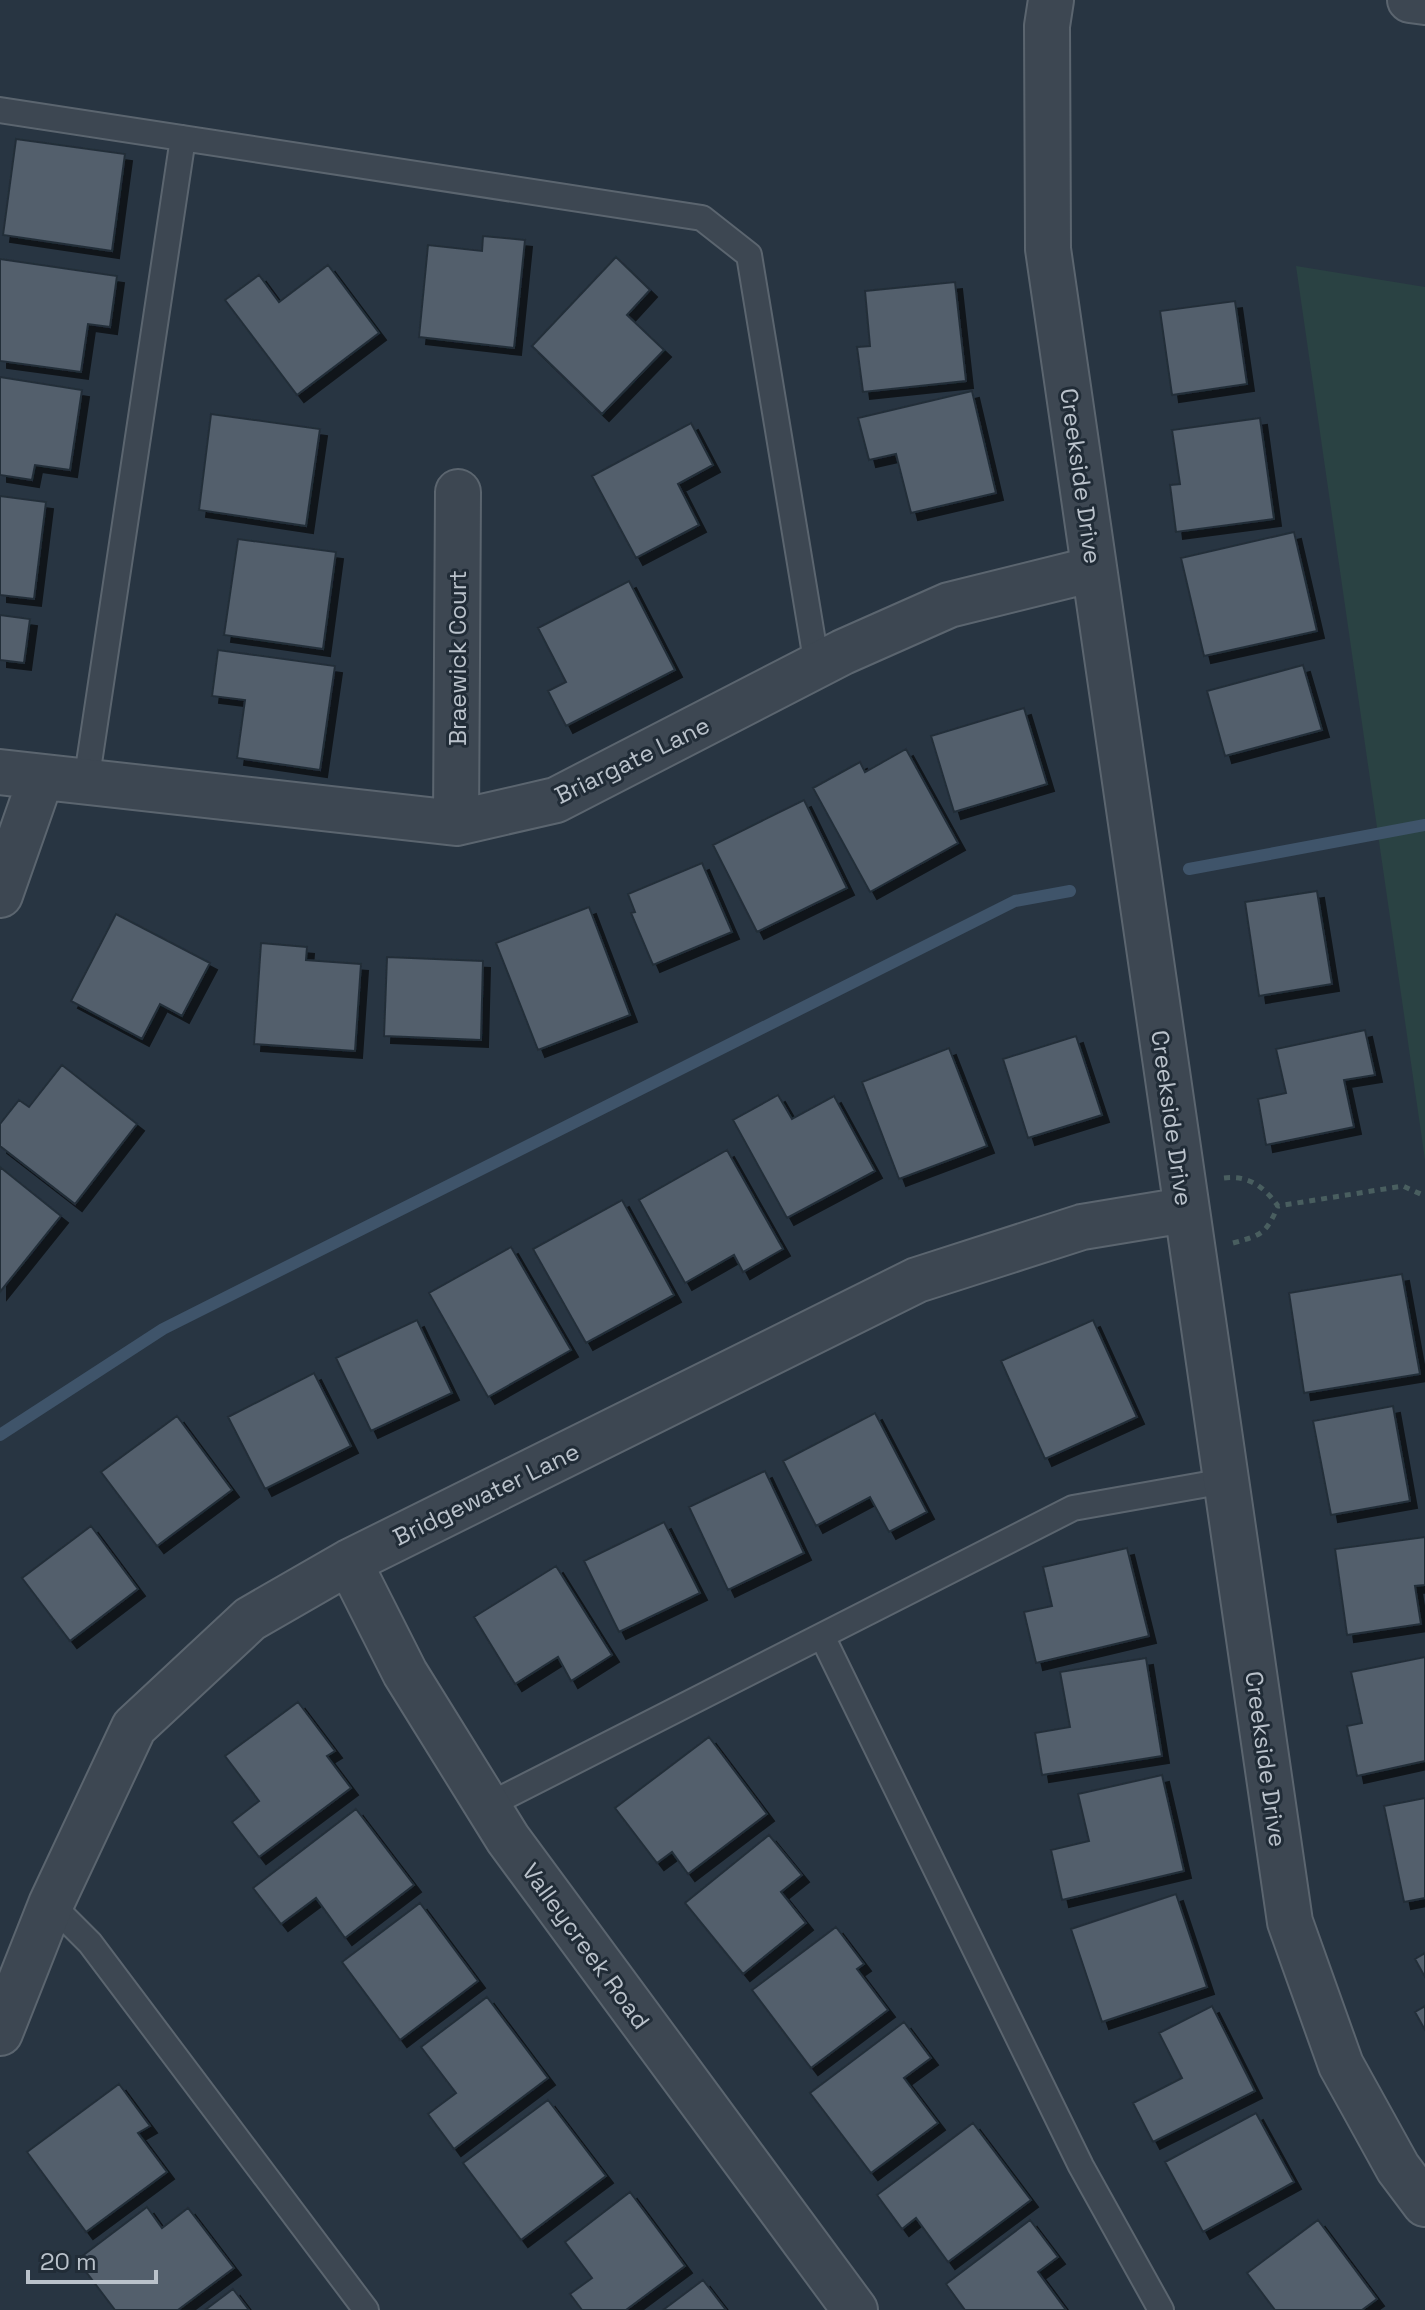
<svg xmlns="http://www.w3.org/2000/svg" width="1425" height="2310" viewBox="0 0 1425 2310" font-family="'Space Grotesk',sans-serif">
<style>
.green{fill:#2a4243}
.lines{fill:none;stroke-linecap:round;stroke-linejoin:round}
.stream{stroke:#3f546a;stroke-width:12}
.building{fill:#525e6c;stroke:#232e39;stroke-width:2;filter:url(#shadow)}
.lane-casing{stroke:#5b656f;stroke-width:28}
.street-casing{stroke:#5b656f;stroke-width:48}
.path{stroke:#495e5f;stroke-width:5;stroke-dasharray:6 6;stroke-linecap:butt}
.lane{stroke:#3d4752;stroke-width:24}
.street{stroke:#3d4752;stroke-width:44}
.labels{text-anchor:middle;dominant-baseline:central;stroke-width:6;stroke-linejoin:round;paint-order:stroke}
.street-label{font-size:24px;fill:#bac2cb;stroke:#212c37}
</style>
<defs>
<filter id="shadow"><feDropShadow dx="7" dy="7" stdDeviation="0" flood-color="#0009"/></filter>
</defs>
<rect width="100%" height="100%" fill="#283542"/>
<path class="green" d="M1296,266L1425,287V1160Z"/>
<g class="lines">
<path class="stream" d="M1189,869L1425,825
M0,1435L163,1329L1015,901L1070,891"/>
</g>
<path class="building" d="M16,139L125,154L112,251L3,235Z
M483,236L525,240L514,348L419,337L428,245L482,251Z
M616,257L650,290L627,315L664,350L602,414L532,346Z
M0,259L117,276L110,327L88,324L81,372L0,361Z
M328,265L379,333L297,395L225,300L259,275L279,302Z
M955,282L966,381L863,392L857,347L870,346L865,291Z
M1235,301L1247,384L1172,395L1160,311Z
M0,377L82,390L70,470L35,465L32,480L0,475Z
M972,391L996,493L911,513L896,454L869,460L858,418Z
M211,414L320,429L306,526L199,510Z
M1260,418L1274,519L1176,532L1170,485L1180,484L1172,430Z
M691,423L713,465L678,484L699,525L636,558L592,476Z
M0,496L46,502L34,599L0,595Z
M1294,532L1317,631L1204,656L1181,558Z
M238,539L336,552L323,649L224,635Z
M629,581L675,670L566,726L548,691L566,682L538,628Z
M0,615L30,619L24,663L0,660Z
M218,650L335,666L320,770L237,758L245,700L212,696Z
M1303,665L1322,730L1225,756L1207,691Z
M1024,708L1047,784L954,812L931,736Z
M906,749L958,843L870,892L813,788L860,762L865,772Z
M804,800L847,888L757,932L713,845Z
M702,863L732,932L653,965L631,913L635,912L628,894Z
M1317,891L1332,984L1259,996L1245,902Z
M589,907L630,1015L538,1050L496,943Z
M116,914L210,963L182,1016L160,1004L142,1039L71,1001Z
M261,943L307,947L306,960L361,964L355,1051L254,1044Z
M387,957L483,961L481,1040L384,1036Z
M1365,1030L1375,1075L1344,1080L1354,1127L1266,1145L1258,1099L1286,1093L1276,1049Z
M1076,1036L1102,1115L1028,1138L1003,1059Z
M949,1048L987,1146L899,1179L862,1082Z
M62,1065L137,1124L75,1204L0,1146V1124L19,1100L29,1107Z
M778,1095L792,1119L834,1096L875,1171L787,1218L733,1120Z
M727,1150L783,1249L743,1272L734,1255L685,1283L639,1200Z
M0,1167L61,1216L0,1292Z
M622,1200L674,1295L586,1343L533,1249Z
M511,1247L571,1350L488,1397L429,1293Z
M1402,1274L1420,1374L1304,1393L1289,1293Z
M417,1320L452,1393L371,1431L336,1358Z
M1093,1320L1137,1417L1045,1459L1001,1361Z
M314,1373L351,1446L265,1489L228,1417Z
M1393,1406L1410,1501L1331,1515L1313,1421Z
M875,1413L927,1512L889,1532L870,1497L816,1526L783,1461Z
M177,1416L232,1490L157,1546L101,1472Z
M765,1471L804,1553L728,1590L689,1507Z
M664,1522L700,1593L619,1632L584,1561Z
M91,1526L138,1589L70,1641L22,1578Z
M1425,1537V1585L1415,1586L1421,1624L1347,1635L1335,1549Z
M1127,1548L1149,1636L1036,1663L1024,1612L1052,1606L1043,1567Z
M556,1566L612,1655L571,1681L558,1657L515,1684L474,1617Z
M1425,1657V1761L1357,1776L1347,1726L1362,1723L1351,1672Z
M1146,1658L1162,1756L1042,1775L1035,1733L1070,1727L1060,1672Z
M298,1702L335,1751L327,1756L351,1788L259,1857L232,1822L259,1801L225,1756Z
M709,1737L767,1814L688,1874L672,1852L657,1863L615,1808Z
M1162,1775L1184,1871L1062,1900L1051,1850L1089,1841L1078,1794Z
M1425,1798V1898L1404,1902L1384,1806Z
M356,1809L414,1885L345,1938L316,1898L281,1924L253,1888Z
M769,1835L802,1875L781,1892L806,1923L743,1974L685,1903Z
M1176,1894L1207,1987L1102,2022L1071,1929Z
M420,1903L478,1981L400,2040L342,1962Z
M836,1927L864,1964L857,1969L888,2010L811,2068L752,1990Z
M1425,1953V1977L1415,1959Z
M487,1997L548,2078L454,2149L428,2114L456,2093L421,2047Z
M1212,2006L1255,2091L1153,2142L1133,2103L1182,2078L1159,2033Z
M1425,2006V2030L1415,2012Z
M904,2022L931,2058L904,2078L938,2123L871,2173L810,2093Z
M119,2084L150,2126L138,2133L167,2172L86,2232L27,2152Z
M548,2100L606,2176L521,2240L463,2163Z
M1256,2113L1294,2182L1203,2232L1165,2162Z
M973,2123L1031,2200L948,2262L916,2218L902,2229L877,2195Z
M630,2192L685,2266L626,2310H582L570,2294L592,2278L565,2242Z
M147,2207L162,2228L188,2208L234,2268L178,2310H115L77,2260Z
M1030,2220L1058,2257L1038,2272L1066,2310H965L946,2284Z
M1318,2220L1377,2299L1362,2310H1275L1247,2273Z
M703,2280L726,2310H663Z
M233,2289L249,2310H205Z"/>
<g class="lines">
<defs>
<path id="lane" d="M0,110L702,218L749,255L817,666
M86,783L183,138
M822,1636L1081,2166L1161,2310
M487,1806L1073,1508L1225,1481
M51,1904L90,1943L366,2310"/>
<path id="street" d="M1051,0L1047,26L1048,249L1290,1922L1341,2065L1398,2168L1425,2204
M1410,0L1425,2
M0,772L456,823L556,800L843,652L949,605L1094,569
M456,823L458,492
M0,895L41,778
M349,1562L405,1673L508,1839L855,2310
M0,2033L51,1904L134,1727L250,1619L349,1562L917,1280L1082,1227L1185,1210"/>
</defs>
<use href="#lane" class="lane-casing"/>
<use href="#street" class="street-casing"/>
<path class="path" d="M1224,1178C1249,1175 1264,1187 1278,1206L1403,1186L1425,1196
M1233,1243C1262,1235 1266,1234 1278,1206"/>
<use href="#lane" class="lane"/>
<use href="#street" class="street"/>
</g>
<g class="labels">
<g class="street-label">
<text transform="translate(1081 476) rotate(82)">Creekside Drive</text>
<text transform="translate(457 658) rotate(-90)">Braewick Court</text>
<text transform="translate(632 760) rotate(-26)">Briargate Lane</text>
<text transform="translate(1172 1118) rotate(82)">Creekside Drive</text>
<text transform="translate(486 1494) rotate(-26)">Bridgewater Lane</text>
<text transform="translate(1266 1759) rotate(82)">Creekside Drive</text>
<text transform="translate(586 1946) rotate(54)">Valleycreek Road</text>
</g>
</g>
<path d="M28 2270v12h128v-12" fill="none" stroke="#bac2cb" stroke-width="4"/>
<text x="40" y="2270" font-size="24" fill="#bac2cb" stroke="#212c37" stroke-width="6" paint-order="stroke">20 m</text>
</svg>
